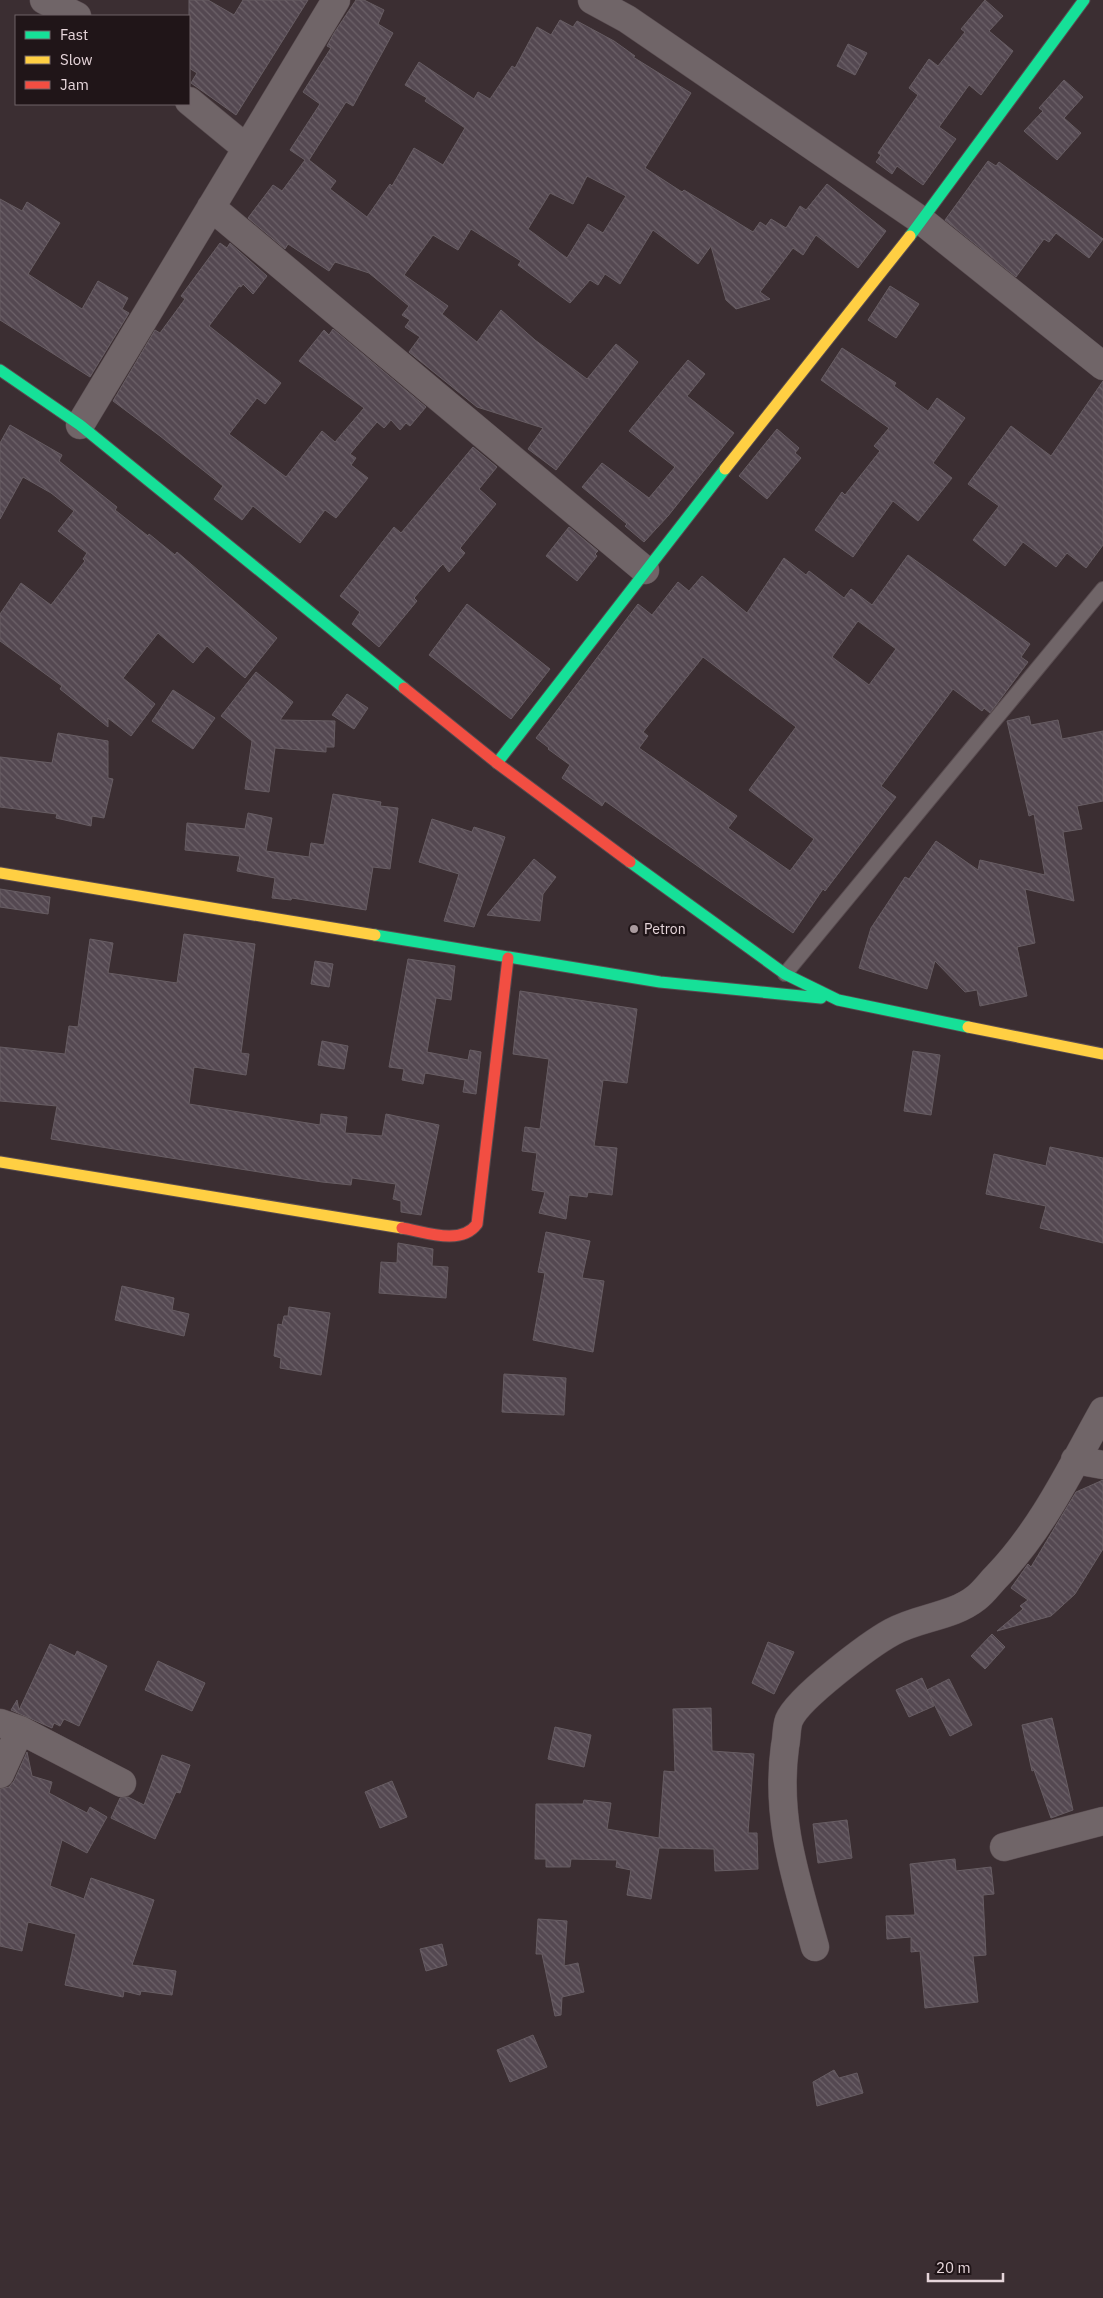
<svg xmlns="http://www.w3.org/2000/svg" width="1103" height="2298" viewBox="0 0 1103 2298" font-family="'IBM Plex Sans',sans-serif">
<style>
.building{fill:url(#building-back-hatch);stroke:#675d63;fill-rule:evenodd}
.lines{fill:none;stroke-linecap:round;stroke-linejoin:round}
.lane-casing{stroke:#594c50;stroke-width:16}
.street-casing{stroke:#594c50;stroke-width:29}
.fast-casing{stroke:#594c50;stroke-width:13}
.slow-casing{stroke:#594c50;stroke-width:13}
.jam-casing{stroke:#594c50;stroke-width:13}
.lane{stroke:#706568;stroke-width:14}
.street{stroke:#706568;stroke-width:28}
.fast{stroke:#16e098;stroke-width:11}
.slow{stroke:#ffcf43;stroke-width:11}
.jam{stroke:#f24e42;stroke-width:11}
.poi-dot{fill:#aa9b9f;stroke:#201518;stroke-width:2}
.labels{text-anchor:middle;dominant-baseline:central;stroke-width:5;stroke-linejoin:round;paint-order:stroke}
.poi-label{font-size:14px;fill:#e6d5da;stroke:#201518;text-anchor:start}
</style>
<defs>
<pattern id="building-back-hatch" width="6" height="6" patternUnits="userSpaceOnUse" patternTransform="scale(1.25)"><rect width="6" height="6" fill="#544851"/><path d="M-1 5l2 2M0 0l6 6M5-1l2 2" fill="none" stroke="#6d6269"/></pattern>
</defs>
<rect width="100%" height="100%" fill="#3b2e32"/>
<path class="building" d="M189,0H208L234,15L243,0H308L236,115L191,83L197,73L189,68Z
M356,0H364L384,10L378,24L393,33L353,106L346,102L309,160L336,181L330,189L367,217L390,184L392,186L414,148L443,165L465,128L425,101L427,98L405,85L419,62L474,99L478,92L490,99L512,66L515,68L537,27L551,35L560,20L573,27L577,21L614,41L635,56L633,57L691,93L645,168L682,192L684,190L753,232L760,222L766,226L771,219L786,228L800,206L806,210L827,184L886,231L858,268L816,235L803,255L793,248L760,292L770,299L736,309L726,300L711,246L698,264L653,230L620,284L605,274L598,285L590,280L570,303L518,265L521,261L471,229L458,250L433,235L404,275L448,306L442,314L477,342L501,310L535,340L587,379L616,344L638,362L556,470L528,449L543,428L477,407L409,352L420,337L405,327L410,320L402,315L409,306L369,273L335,262L329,271L288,244L285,249L248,218L273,185L282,191L305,160L290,150L320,104L303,92L331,48L327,46L334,33ZM587,176L626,196L603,233L588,224L567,258L528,229L550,193L573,204Z
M985,0L1003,16L989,31L1013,51L981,95L969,85L939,127L956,139L923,185L897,166L892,174L876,162L881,155L878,153L918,95L909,88L929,59L938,66L965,32L961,29Z
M848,44L867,53L855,75L837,66Z
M1064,80L1083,97L1064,118L1081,133L1057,160L1024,131L1043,111L1039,108Z
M988,161L996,166L999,162L1103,239L1089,258L1056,233L1049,242L1044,239L1016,277L945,220Z
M0,199L22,211L27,202L60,223L28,274L82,309L98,281L128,298L122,309L129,313L90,377L0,320Z
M220,243L227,248L230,243L267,276L253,294L243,284L241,287L239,286L209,326L281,383L265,404L257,398L229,434L286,477L322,431L335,442L364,408L299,361L324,330L329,335L333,329L426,407L410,426L406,423L400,430L391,420L384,428L377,422L350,454L356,458L351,465L368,478L336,518L325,510L300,543L253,506L242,520L214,499L223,486L160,436L113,401L155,330L160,333L185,299L181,296Z
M890,286L919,304L896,338L868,320Z
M842,348L896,383L894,386L928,411L937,398L965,418L933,463L952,478L918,521L893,501L853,557L815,530L842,492L845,495L880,451L874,446L889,428L821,380Z
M688,360L705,374L687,396L734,433L668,516L644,542L625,526L627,524L582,487L602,463L649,498L675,467L629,431Z
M1103,381V545L1086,568L1067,553L1056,567L1023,542L1005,566L973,540L999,506L968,484L1011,426L1051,456Z
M10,425L62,455L59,461L117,507L115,510L148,536L149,534L175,555L177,552L277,638L245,678L207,646L193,663L158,633L123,678L155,704L131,736L108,718V727L60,689L62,686L0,641V614L21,583L51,605L85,561L83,559L87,553L58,531L74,511L51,493L23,477L0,519V443Z
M777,429L799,448L795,453L801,458L767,499L739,476Z
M473,447L497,467L479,489L496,504L460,548L465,553L449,572L443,564L439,568L414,598L417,601L379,647L352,624L360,612L340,596L394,527L401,533Z
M569,527L598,551L595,554L597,556L577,581L546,556Z
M908,555L1030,644L1021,657L1028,662L990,713L984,708L982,711L953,689L881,786L896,797L825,891L823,889L793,933L605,801L602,806L562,778L570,765L548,749L549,748L536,738L638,604L652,615L678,582L689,591L702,576L747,613L784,558L806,575L809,571L844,598L851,589L872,605ZM858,621L896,649L869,685L832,657ZM703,657L796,727L749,790L814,839L790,871L728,828L737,816L639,748L648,736L643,732Z
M467,604L550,669L511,719L429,655Z
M256,672L293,702L280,720L335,721L334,747H326V752L275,748L269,792L245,789L252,741L221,716Z
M173,690L215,718L193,749L152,721Z
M347,694L368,708L354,729L332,715Z
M1029,716L1031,725L1058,720L1062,739L1103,731V801L1077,806L1082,829L1063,832L1074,901L1025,889L1035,943L1017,947L1027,996L980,1006L977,990L965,992L935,961L927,989L859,968L871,928L905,877L909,879L936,841L978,870L980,860L1045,875L1034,814L1029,816L1007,721Z
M58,733L108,741V778L113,779L104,818L92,816L91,826L56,818L57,814L0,807V757L52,763Z
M333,794L381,802L380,806L398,808L390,869L373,867L366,910L292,898L291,900L272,898L275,878L237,871L240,856L185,850L187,823L245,829L248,813L272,818L266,851L309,857L311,843L324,845Z
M432,819L472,832L474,827L505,837L474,927L444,921L459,874L419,862Z
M534,859L556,877L543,894L540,921L487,915Z
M0,889L50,897L48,914L0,907Z
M184,934L255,944L241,1053L249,1054L246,1075L194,1067L189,1104L320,1125L321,1114L347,1117L345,1133L382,1136L386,1114L439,1125L421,1215L401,1212V1201L393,1199L396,1184L352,1178L351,1185L322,1182L51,1139L57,1106L0,1101V1047L65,1054L69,1026L78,1027L90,939L113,943L108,973L177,983Z
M408,959L455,966L451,1000L436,998L427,1052L468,1060L470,1050L481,1052L476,1094L463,1092L465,1080L425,1073L423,1084L402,1080L404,1069L389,1067Z
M315,961L333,964L329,987L311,984Z
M520,991L637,1009L627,1083L603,1080L594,1146L617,1148L612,1195L588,1192L587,1197L569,1195L566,1219L539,1213L545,1192L532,1190L537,1153L522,1151L525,1127L540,1129L549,1059L513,1054Z
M322,1041L348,1046L344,1069L318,1065Z
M913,1051L940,1055L931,1115L904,1111Z
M1050,1147L1103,1158V1243L1040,1228L1046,1206L986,1194L994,1154L1046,1166Z
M546,1232L590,1241L582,1278L604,1281L593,1352L533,1340L545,1273L538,1272Z
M398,1243L433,1249L432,1266L448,1267L446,1298L379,1293L381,1262L397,1263Z
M122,1286L174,1298L172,1310L189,1314L184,1336L115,1320Z
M289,1307L330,1313L321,1375L280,1368L281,1358L274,1356L278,1324L282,1325L284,1316H288Z
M504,1374L566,1378L564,1415L502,1412Z
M1103,1480V1549L1075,1594L1051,1616L997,1631L1023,1609L1020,1606L1028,1600L1011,1588L1028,1564L1031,1567L1076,1492Z
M992,1634L1005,1647L985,1669L971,1656Z
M768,1642L794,1652L774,1694L752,1683Z
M50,1644L75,1656L77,1651L107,1666L79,1726L64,1719L60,1726L54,1723L52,1728L11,1710L17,1700L19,1710Z
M158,1661L205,1683L192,1711L145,1690Z
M922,1678L934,1706L909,1717L896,1690Z
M949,1679L972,1725L950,1736L927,1690Z
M711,1708L712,1751L754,1754L748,1833H757L758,1869L715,1871L714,1849L659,1848L651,1899L627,1895L631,1870L616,1867L617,1860L571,1859L570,1867H546V1859H535L536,1804H583L584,1800L611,1803L607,1829L659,1838L664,1771L675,1772L673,1709Z
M1052,1718L1073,1810L1051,1818L1034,1770L1032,1771L1022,1725Z
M555,1727L591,1735L584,1767L548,1759Z
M27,1752L32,1776L52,1782L49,1793L87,1813L90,1807L107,1817L87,1853L62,1840L50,1886L84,1899L91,1878L154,1900L132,1965L176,1971L172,1995L141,1991L140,1995L124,1991L123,1997L65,1985L76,1934L28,1922L22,1951L0,1946V1789L9,1787L14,1781Z
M162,1755L190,1765L180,1793L176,1792L155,1839L111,1818L120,1798L128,1797L144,1805Z
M392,1781L407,1817L380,1828L365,1792Z
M847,1820L852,1858L818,1863L813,1824Z
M955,1859L956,1871L991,1867L994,1894L983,1895L986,1955L973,1956L978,2002L925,2008L920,1951L911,1952V1937L887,1939L886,1916L915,1915L910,1864Z
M538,1919L567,1921L564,1966L578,1963L584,1992L562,1997L561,2015L555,2016L542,1954H536Z
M442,1944L447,1965L426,1971L420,1949Z
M533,2035L547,2067L510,2082L497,2050Z
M834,2070L839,2078L857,2073L863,2093L817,2106L813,2082Z"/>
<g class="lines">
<defs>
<path id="lane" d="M785,974L1103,589"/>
<path id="street" d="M44,0L77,16
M592,0L627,19L922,221L1103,366
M189,101L246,148
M211,207L645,570
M80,425L336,0
M1075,1460L1103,1465
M0,1723L20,1730L122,1783
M0,1774L20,1730
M1004,1847L1103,1821
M815,1947C796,1878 775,1819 785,1746C787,1738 786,1728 789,1720C798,1698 870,1644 892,1632C919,1617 952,1617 976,1598C984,1592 990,1583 997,1576C1043,1528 1071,1468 1103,1411"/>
<path id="fast" d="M910,236L1084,0
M0,370L80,425L404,688
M497,763L725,469
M630,862L785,974L838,1000L968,1027
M375,935L660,982L821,998"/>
<path id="slow" d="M725,469L910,236
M0,873L375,935
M968,1027L1103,1054
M0,1162L402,1228"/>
<path id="jam" d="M404,688L497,763L630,862
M402,1228C425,1232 461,1246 477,1224L508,958"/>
</defs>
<use href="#lane" class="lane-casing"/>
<use href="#street" class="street-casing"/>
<use href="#fast" class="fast-casing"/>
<use href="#slow" class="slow-casing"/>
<use href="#jam" class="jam-casing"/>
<use href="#lane" class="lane"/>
<use href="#street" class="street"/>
<use href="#fast" class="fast"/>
<use href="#slow" class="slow"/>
<use href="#jam" class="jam"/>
</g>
<circle class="poi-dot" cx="634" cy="929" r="5"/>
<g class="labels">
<g class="poi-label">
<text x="644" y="929">Petron</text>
</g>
</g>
<rect x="15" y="15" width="175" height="90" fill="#201518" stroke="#6f6266"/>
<rect x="25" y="31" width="25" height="8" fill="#16e098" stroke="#6f6266"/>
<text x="60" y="40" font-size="15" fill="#e6d5da">Fast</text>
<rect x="25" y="56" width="25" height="8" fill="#ffcf43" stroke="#6f6266"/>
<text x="60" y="65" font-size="15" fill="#e6d5da">Slow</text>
<rect x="25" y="81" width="25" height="8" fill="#f24e42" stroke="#6f6266"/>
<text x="60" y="90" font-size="15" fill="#e6d5da">Jam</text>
<path d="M928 2273v8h75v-8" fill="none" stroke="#e6d5da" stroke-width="2.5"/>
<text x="936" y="2273" font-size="15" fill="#e6d5da" stroke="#201518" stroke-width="4" paint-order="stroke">20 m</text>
</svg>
